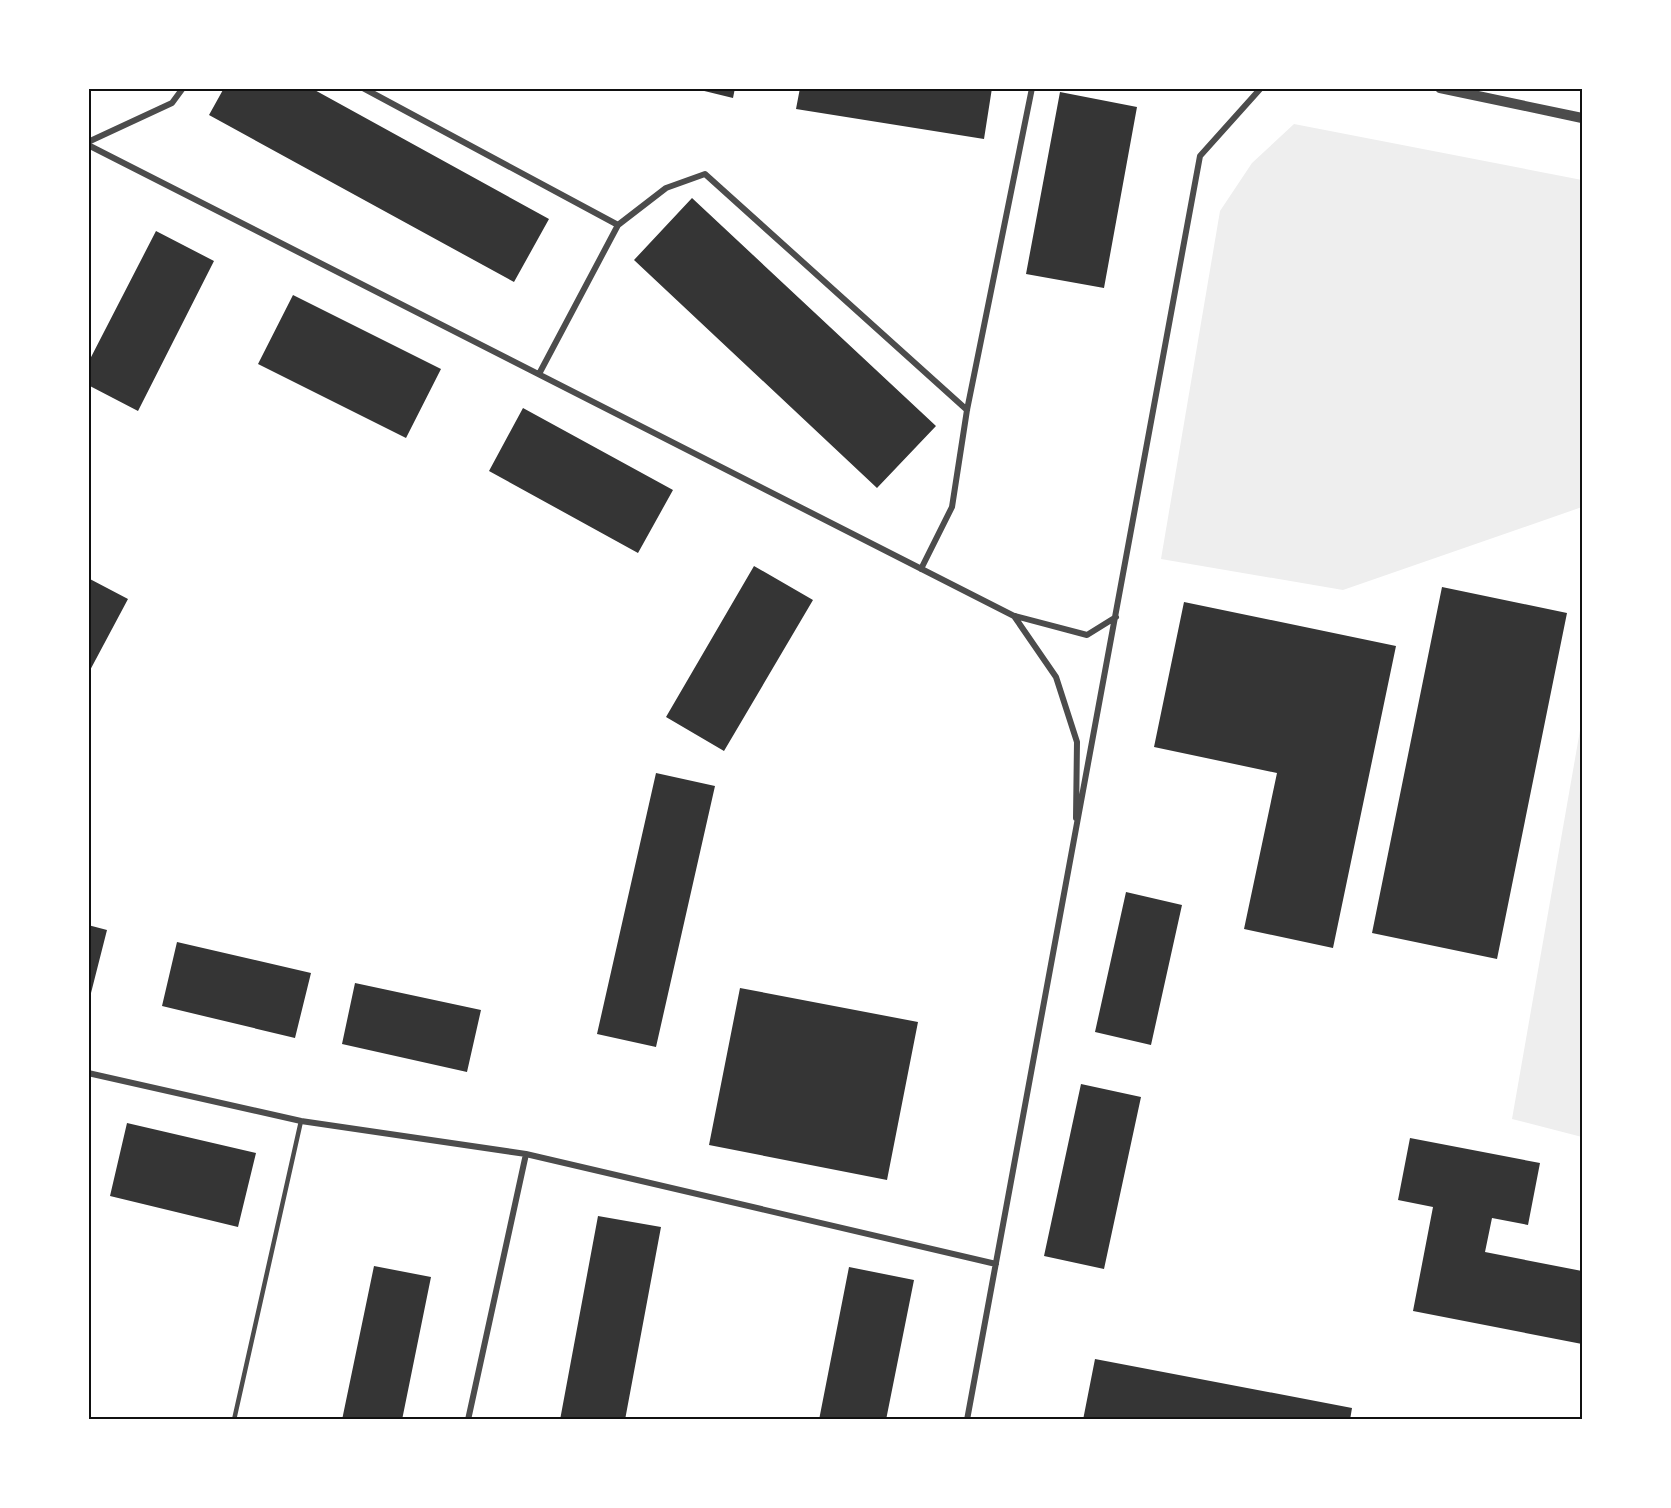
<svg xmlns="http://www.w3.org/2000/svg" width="1671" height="1508" viewBox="0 0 1671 1508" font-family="'IBM Plex Sans',sans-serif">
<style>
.green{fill:#eee}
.building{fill:#353535}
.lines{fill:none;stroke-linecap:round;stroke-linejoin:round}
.service{stroke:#4c4c4c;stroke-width:4.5}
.minor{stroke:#4c4c4c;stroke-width:6}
.tertiary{stroke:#4c4c4c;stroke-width:10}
.neatline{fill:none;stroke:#111;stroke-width:2}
</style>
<rect width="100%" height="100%" fill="#fff"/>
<path class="green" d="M1294,124L1582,180V507L1343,590L1161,559L1220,211L1252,163Z
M1582,719V1137L1512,1119Z"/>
<path class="building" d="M224,88H311L549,219L514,282L209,115Z
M692,88H735L733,98Z
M800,88H992L984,139L796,109Z
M1060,92L1137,107L1104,288L1026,274Z
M692,198L936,426L877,488L634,260Z
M156,231L214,261L138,411L88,385V363Z
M293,295L441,369L406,438L258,364Z
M523,408L673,490L638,553L489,471Z
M754,566L813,600L724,751L666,717Z
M88,578L128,599L88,674Z
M1442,587L1567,613L1497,959L1372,933Z
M1184,602L1396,646L1333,948L1244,929L1277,773L1154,747Z
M656,773L715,786L656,1047L597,1034Z
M1126,892L1182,905L1151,1045L1095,1032Z
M88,925L107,930L91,993L88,992Z
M177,942L311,973L295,1038L162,1006Z
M355,983L481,1010L467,1072L342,1044Z
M740,988L918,1022L887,1180L709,1145Z
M1081,1084L1141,1097L1104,1269L1044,1256Z
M127,1123L256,1153L238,1227L110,1196Z
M1410,1138L1540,1163L1528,1225L1492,1218L1485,1252L1582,1271V1344L1413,1311L1433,1207L1398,1200Z
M598,1216L661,1227L625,1420H560Z
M374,1266L431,1277L402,1420H342Z
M849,1267L914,1280L886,1420H819Z
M1095,1359L1352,1408L1350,1420H1083Z"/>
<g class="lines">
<path class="service" d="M234,1420L301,1121"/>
<path class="minor" d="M363,88L618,225L666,188L705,174L967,410
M88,142L172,103L183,88
M88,145L1014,616L1056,677L1077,742L1076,818
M539,374L618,225
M921,569L952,507L967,410L1032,88
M1015,616L1087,635L1116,617
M88,1073L301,1121L526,1154L996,1264
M468,1420L526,1154
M967,1420L1200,156L1261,88"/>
<path class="tertiary" d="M1440,88L1582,118"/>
</g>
<rect width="1671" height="1508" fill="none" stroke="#ffffff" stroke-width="180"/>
<rect x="90" y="90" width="1491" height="1328" class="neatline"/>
</svg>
